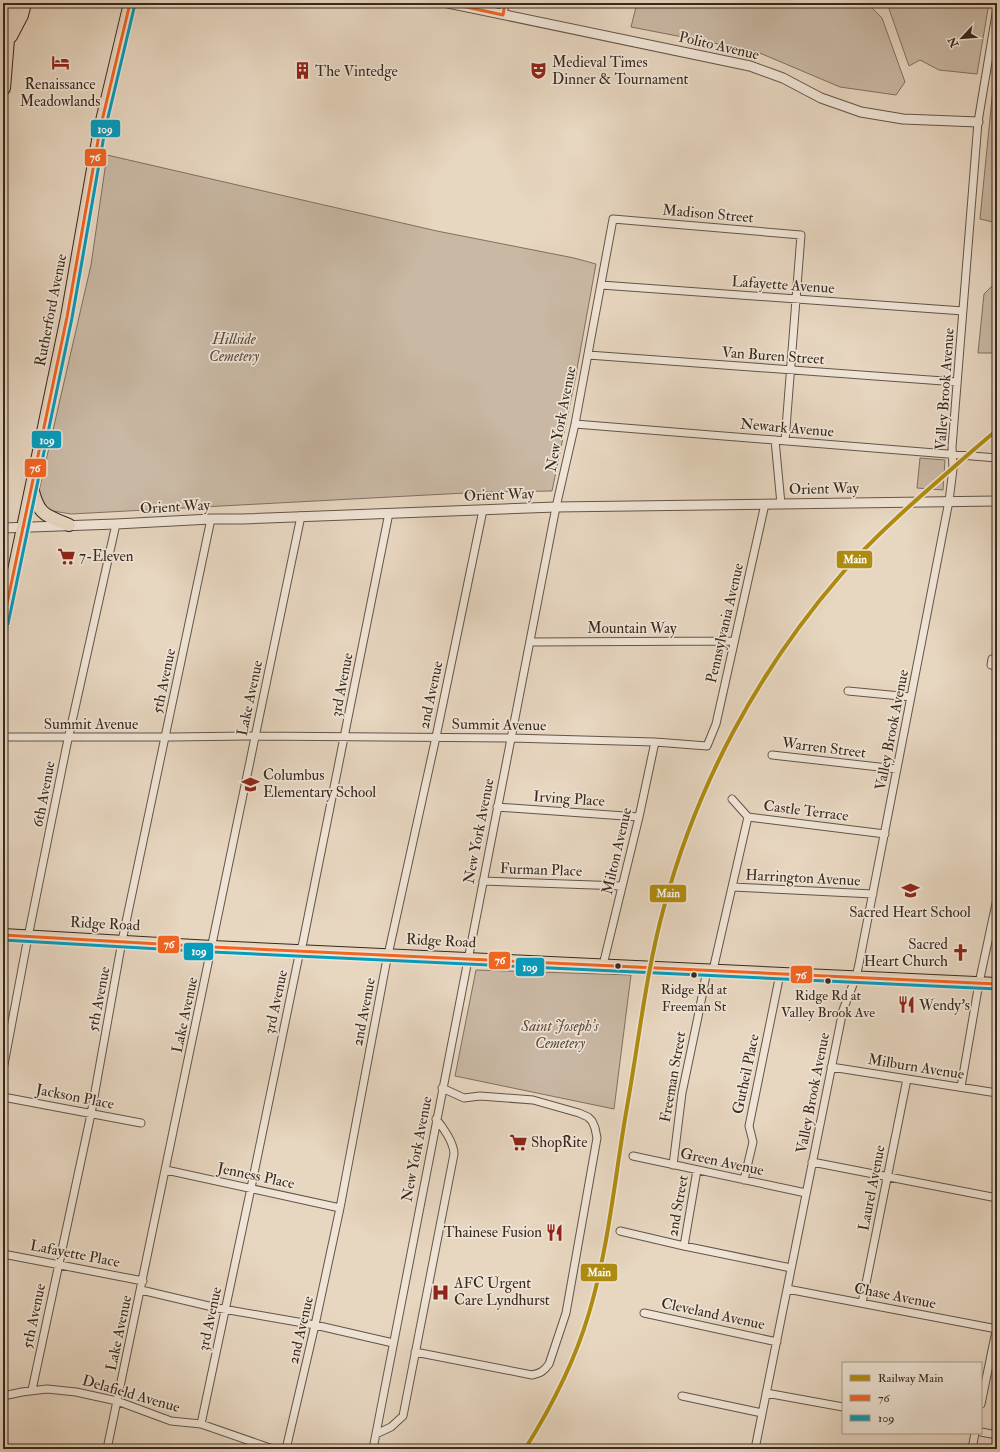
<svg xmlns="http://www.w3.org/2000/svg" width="1000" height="1452" viewBox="0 0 1000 1452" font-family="'IM FELL Double Pica',serif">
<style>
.green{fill:#c9b8a4;stroke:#807060}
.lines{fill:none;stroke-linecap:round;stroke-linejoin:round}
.minor-casing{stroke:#645446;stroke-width:9}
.tertiary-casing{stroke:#645446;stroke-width:11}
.primary-casing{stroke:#38281d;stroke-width:14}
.motorway-casing{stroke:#38281d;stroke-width:16}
.minor{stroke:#efe4d6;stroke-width:7}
.tertiary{stroke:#efe4d6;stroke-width:9}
.primary{stroke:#e7d6c0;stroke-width:12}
.motorway{stroke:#e7d6c0;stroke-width:14}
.bus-1-casing{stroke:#efe4d6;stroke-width:6}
.bus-2-casing{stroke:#efe4d6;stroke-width:6}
.bus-1{stroke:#f26522;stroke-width:3}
.bus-2{stroke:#069cbc;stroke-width:3}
.rail-1-casing{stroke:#efe4d6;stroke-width:7}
.rail-1{stroke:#af8c10;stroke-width:4}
.bus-dot{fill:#38281d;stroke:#efe4d6;stroke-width:1.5}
.labels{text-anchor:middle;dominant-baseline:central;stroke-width:3.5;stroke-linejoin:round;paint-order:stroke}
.bus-label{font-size:14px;fill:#38281d;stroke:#efe4d6}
.street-label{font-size:15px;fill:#38281d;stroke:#efe4d6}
.poi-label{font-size:15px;fill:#38281d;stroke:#efe4d6;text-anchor:start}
.park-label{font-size:15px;font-style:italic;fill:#5c4c3f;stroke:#efe4d6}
.line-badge{stroke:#efe4d6;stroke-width:1.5}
.badge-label{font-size:11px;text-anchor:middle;font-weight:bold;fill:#fff}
</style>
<rect width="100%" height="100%" fill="#e7d6c0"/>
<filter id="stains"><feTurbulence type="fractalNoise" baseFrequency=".005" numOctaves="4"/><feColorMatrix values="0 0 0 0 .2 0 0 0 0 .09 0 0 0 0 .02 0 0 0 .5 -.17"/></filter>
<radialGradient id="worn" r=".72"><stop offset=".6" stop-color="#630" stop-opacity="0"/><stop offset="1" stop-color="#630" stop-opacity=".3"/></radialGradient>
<path class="green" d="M637,3H867L882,18L905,82L896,95L840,87L755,51L631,27Z
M887,3H989L977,74L939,70L920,60L909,66Z
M993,88H997V223L980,219Z
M107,155L437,231L574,258L596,264L575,380L552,491L484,492L71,514L47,510L39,491L91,265Z
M997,281V353H978L984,294Z
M920,458L945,460L943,490L917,488Z
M476,970L631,975L614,1109L455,1076Z"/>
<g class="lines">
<defs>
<path id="minor" d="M503,15L505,3
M601,285L963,311
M588,355L957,382
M575,424L997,458
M775,440L781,504
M530,642L734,641
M992,659L991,665L997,666
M848,691L911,697
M3,737H173L248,736L511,738L655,742L707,746L716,724L765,504
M772,755L897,769
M732,799L748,817L885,834
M497,807L639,817
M483,881L622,886
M732,887L873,894
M603,965L639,817L655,742
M713,970L748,817
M831,1067L997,1093
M3,1070L28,937L67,744L116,524
M961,1087L979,983L997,899
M3,1097L141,1123
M633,1156L806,1193
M812,1162L997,1198
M673,1165L682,1093L699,1012L707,970
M166,1170L340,1208
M744,1180L753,1142L749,1126L780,974
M620,1231L684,1246L791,1268
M684,1246L697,1170
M3,1254L143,1281
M787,1289L997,1329
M141,1290L217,1308L315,1325L393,1343
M862,1303L907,1079
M644,1313L777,1342
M415,1352L532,1375C541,1373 544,1371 549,1364L566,1313L597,1138L595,1128L592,1121L588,1117L579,1113L533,1100L480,1096L464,1098L442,1088
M32,1390L91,1114L122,941L211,519
M766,1393L843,1407
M3,1396L22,1392L47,1389L76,1392L117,1401L171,1421L201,1424L273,1449
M682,1396L762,1413
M981,1404L997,1326
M201,1424L251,1188L298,960L303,942L389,513
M981,1432L997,1435
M376,1434L391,1427L403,1416L454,1154C454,1143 443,1127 436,1119
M107,1449L301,516
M286,1449L315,1325L340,1208L386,964L436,737L483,510
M373,1449L556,507L575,424L613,219L801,235L785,441
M755,1449L843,1010L856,977L859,964L949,501L953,469L952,447L978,122L997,8
M972,1449L975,1433"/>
<path id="tertiary" d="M448,3L750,66L783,78L821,98L861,112L903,119L978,122
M3,528L116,524L211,519H243L556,507L997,501"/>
<path id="primary" d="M32,487C38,515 45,515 69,525
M3,623L67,317L100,129L130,3
M3,935L212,947L997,984"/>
<path id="motorway" d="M10,36L21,15L24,3
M3,88L10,3"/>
</defs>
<use href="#minor" class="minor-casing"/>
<use href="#tertiary" class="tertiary-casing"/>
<use href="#primary" class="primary-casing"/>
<use href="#motorway" class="motorway-casing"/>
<use href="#minor" class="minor"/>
<use href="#tertiary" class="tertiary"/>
<use href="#primary" class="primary"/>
<use href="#motorway" class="motorway"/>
<defs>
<path id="bus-1" d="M448,3L503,15L505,3
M3,623L67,317L100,129L130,3
M3,935L212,947L997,984"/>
<path id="bus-2" d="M8,624L72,318L105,130L135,4
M3,940L212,952L997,989"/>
</defs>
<use href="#bus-1" class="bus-1-casing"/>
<use href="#bus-2" class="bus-2-casing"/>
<use href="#bus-1" class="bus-1"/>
<use href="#bus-2" class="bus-2"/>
<defs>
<path id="rail-1" d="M525,1449C552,1406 575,1361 589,1313C609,1246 615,1175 627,1107C639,1040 646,972 664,907C697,785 757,672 840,576C867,544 899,515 931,487C953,468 975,448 997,430"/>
</defs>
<use href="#rail-1" class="rail-1-casing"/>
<use href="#rail-1" class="rail-1"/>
</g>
<defs>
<symbol id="hotel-bare" viewBox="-9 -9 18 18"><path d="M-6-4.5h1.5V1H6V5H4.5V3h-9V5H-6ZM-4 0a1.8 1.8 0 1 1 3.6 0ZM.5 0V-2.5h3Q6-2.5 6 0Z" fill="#8f2418" stroke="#efe4d6" stroke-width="2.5" paint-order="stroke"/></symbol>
<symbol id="building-bare" viewBox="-9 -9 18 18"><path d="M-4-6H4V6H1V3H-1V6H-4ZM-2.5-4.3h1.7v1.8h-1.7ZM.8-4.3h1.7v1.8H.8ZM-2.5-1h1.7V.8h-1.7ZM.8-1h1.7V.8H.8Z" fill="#8f2418" stroke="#efe4d6" stroke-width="2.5" paint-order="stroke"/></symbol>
<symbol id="theatre-bare" viewBox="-9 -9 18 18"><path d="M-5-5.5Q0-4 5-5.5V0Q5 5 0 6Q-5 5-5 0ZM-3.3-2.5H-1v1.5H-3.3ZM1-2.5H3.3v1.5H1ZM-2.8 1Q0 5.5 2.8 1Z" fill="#8f2418" stroke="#efe4d6" stroke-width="2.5" paint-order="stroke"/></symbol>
<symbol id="supermarket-bare" viewBox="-9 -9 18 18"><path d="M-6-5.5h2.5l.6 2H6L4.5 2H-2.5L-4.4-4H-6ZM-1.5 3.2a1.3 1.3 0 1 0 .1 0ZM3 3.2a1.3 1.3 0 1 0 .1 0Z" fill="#8f2418" stroke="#efe4d6" stroke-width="2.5" paint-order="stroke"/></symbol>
<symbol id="school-bare" viewBox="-9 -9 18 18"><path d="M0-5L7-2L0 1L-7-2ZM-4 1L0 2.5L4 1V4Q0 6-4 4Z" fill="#8f2418" stroke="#efe4d6" stroke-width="2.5" paint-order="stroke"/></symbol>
<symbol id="church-bare" viewBox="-9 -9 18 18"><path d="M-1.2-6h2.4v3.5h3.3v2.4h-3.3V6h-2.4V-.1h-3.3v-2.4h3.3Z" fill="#8f2418" stroke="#efe4d6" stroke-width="2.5" paint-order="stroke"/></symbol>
<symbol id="restaurant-bare" viewBox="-9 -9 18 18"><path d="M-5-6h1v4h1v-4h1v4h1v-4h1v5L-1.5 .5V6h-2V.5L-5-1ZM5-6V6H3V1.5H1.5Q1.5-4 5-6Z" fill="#8f2418" stroke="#efe4d6" stroke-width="2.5" paint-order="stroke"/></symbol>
<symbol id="hospital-bare" viewBox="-9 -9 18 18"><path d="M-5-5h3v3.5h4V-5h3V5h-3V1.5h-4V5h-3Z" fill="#8f2418" stroke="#efe4d6" stroke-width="2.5" paint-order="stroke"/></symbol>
</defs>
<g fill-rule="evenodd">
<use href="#hotel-bare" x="48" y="50" width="25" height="25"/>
<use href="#building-bare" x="290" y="58" width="25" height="25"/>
<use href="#theatre-bare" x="526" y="58" width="25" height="25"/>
<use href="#supermarket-bare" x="54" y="544" width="25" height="25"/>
<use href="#school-bare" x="238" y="772" width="25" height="25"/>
<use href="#school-bare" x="898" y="878" width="25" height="25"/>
<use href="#church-bare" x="948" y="940" width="25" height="25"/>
<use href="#restaurant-bare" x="894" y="992" width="25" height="25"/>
<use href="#supermarket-bare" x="506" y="1130" width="25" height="25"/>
<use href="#restaurant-bare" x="542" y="1220" width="25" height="25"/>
<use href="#hospital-bare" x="428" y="1280" width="25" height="25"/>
</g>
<g class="bus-dot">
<circle cx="618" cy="966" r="3.5"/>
<circle cx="694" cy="975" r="3.5"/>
<circle cx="828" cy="981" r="3.5"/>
</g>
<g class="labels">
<g class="bus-label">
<text x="694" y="989">Ridge Rd at<tspan x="694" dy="17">Freeman St</tspan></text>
<text x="828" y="995">Ridge Rd at<tspan x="828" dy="17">Valley Brook Ave</tspan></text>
</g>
<g class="street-label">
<text transform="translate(719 46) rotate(13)">Polito Avenue</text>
<text transform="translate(708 214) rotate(5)">Madison Street</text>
<text transform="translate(783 285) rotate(4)">Lafayette Avenue</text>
<text transform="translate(51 310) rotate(-79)">Rutherford Avenue</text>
<text transform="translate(773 356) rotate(4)">Van Buren Street</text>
<text transform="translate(945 389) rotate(-86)">Valley Brook Avenue</text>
<text transform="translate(561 419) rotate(-79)">New York Avenue</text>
<text transform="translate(787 428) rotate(5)">Newark Avenue</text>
<text transform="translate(824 489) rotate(-1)">Orient Way</text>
<text transform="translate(499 495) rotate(-2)">Orient Way</text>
<text transform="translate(175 507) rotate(-3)">Orient Way</text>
<text transform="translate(725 623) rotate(-77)">Pennsylvania Avenue</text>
<text x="632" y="628">Mountain Way</text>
<text transform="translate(164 681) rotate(-78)">5th Avenue</text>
<text transform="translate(342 685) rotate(-79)">3rd Avenue</text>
<text transform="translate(431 695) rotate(-78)">2nd Avenue</text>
<text transform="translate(250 698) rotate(-78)">Lake Avenue</text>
<text x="91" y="724">Summit Avenue</text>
<text transform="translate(499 725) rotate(1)">Summit Avenue</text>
<text transform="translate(892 730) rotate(-79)">Valley Brook Avenue</text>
<text transform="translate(824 748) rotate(7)">Warren Street</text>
<text transform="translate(44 794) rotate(-79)">6th Avenue</text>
<text transform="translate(569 799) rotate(4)">Irving Place</text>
<text transform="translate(806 811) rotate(7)">Castle Terrace</text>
<text transform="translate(479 831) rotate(-79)">New York Avenue</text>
<text transform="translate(617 851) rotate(-77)">Milton Avenue</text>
<text transform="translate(541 870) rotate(2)">Furman Place</text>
<text transform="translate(803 878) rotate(3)">Harrington Avenue</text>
<text transform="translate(105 924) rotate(3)">Ridge Road</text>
<text transform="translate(441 941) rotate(3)">Ridge Road</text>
<text transform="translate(99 999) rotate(-79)">5th Avenue</text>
<text transform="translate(276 1002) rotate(-78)">3rd Avenue</text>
<text transform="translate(364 1012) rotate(-79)">2nd Avenue</text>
<text transform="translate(185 1015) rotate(-78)">Lake Avenue</text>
<text transform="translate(916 1067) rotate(9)">Milburn Avenue</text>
<text transform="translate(746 1074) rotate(-78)">Gutheil Place</text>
<text transform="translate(673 1077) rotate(-80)">Freeman Street</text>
<text transform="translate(813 1093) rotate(-79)">Valley Brook Avenue</text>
<text transform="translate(75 1097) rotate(11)">Jackson Place</text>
<text transform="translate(417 1149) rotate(-79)">New York Avenue</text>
<text transform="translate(722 1162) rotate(12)">Green Avenue</text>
<text transform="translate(256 1176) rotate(12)">Jenness Place</text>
<text transform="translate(872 1188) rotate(-79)">Laurel Avenue</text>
<text transform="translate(678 1206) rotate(-80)">2nd Street</text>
<text transform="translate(75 1254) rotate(11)">Lafayette Place</text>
<text transform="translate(895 1296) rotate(11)">Chase Avenue</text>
<text transform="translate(713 1314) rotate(12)">Cleveland Avenue</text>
<text transform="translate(34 1316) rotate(-78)">5th Avenue</text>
<text transform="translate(210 1319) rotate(-78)">3rd Avenue</text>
<text transform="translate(301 1330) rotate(-77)">2nd Avenue</text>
<text transform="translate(119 1333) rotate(-78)">Lake Avenue</text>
<text transform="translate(131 1394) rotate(16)">Delafield Avenue</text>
</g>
<g class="poi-label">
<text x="552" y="62">Medieval Times<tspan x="552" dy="17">Dinner &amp; Tournament</tspan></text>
<text x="315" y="71">The Vintedge</text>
<text x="60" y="84" text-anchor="middle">Renaissance<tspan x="60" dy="17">Meadowlands</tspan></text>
<text x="79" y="556">7-Eleven</text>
<text x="263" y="775">Columbus<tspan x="263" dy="17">Elementary School</tspan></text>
<text x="910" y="912" text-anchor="middle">Sacred Heart School</text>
<text x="948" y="944" text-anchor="end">Sacred<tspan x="948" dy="17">Heart Church</tspan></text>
<text x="919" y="1005">Wendy's</text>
<text x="531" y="1142">ShopRite</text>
<text x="542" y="1232" text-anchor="end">Thainese Fusion</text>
<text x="454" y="1283">AFC Urgent<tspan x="454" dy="17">Care Lyndhurst</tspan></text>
</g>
<g class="park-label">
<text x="234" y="339">Hillside<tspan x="234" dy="17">Cemetery</tspan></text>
<text x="560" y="1026">Saint Joseph's<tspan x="560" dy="17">Cemetery</tspan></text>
</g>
</g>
<g class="line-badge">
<rect x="90" y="119" width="31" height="19" rx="4" fill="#069cbc"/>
<rect x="84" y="148" width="23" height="19" rx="4" fill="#f26522"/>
<rect x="31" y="430" width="31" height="19" rx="4" fill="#069cbc"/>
<rect x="24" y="458" width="23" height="20" rx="4" fill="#f26522"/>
<rect x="836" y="550" width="37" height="19" rx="4" fill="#af8c10"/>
<rect x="649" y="884" width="38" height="19" rx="4" fill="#af8c10"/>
<rect x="157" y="935" width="23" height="19" rx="4" fill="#f26522"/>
<rect x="183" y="942" width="31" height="19" rx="4" fill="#069cbc"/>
<rect x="488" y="951" width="23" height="19" rx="4" fill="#f26522"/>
<rect x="515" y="957" width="30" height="20" rx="4" fill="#069cbc"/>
<rect x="790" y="965" width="23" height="19" rx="4" fill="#f26522"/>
<rect x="580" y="1263" width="38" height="19" rx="4" fill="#af8c10"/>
</g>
<g class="badge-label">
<text x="105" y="133">109</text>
<text x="95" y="161">76</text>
<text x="47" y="444">109</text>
<text x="35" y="472">76</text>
<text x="855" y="563">Main</text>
<text x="668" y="897">Main</text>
<text x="169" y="948">76</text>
<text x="199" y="955">109</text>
<text x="500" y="964">76</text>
<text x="530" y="971">109</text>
<text x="801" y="979">76</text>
<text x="599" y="1276">Main</text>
</g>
<rect width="1000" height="1452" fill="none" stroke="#e7d6c0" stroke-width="16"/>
<rect x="4" y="4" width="992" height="1444" fill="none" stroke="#38281d" stroke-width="2"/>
<rect x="8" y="8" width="984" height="1436" fill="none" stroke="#38281d"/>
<rect x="842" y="1362" width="140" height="72" fill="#efe4d6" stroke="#a6998c"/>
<rect x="850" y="1375" width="20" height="6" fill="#af8c10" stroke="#a6998c"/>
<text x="878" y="1382" font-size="12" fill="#38281d">Railway Main</text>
<rect x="850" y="1395" width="20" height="6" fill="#f26522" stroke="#a6998c"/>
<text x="878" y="1402" font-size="12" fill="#38281d">76</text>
<rect x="850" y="1415" width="20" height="6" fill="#069cbc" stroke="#a6998c"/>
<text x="878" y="1422" font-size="12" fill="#38281d">109</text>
<g transform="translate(962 38) rotate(244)" stroke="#efe4d6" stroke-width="3" paint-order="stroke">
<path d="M0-3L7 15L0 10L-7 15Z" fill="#38281d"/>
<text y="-6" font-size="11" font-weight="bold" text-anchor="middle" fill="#38281d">N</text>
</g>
<rect width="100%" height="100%" filter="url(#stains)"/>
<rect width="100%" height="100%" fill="url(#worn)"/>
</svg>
